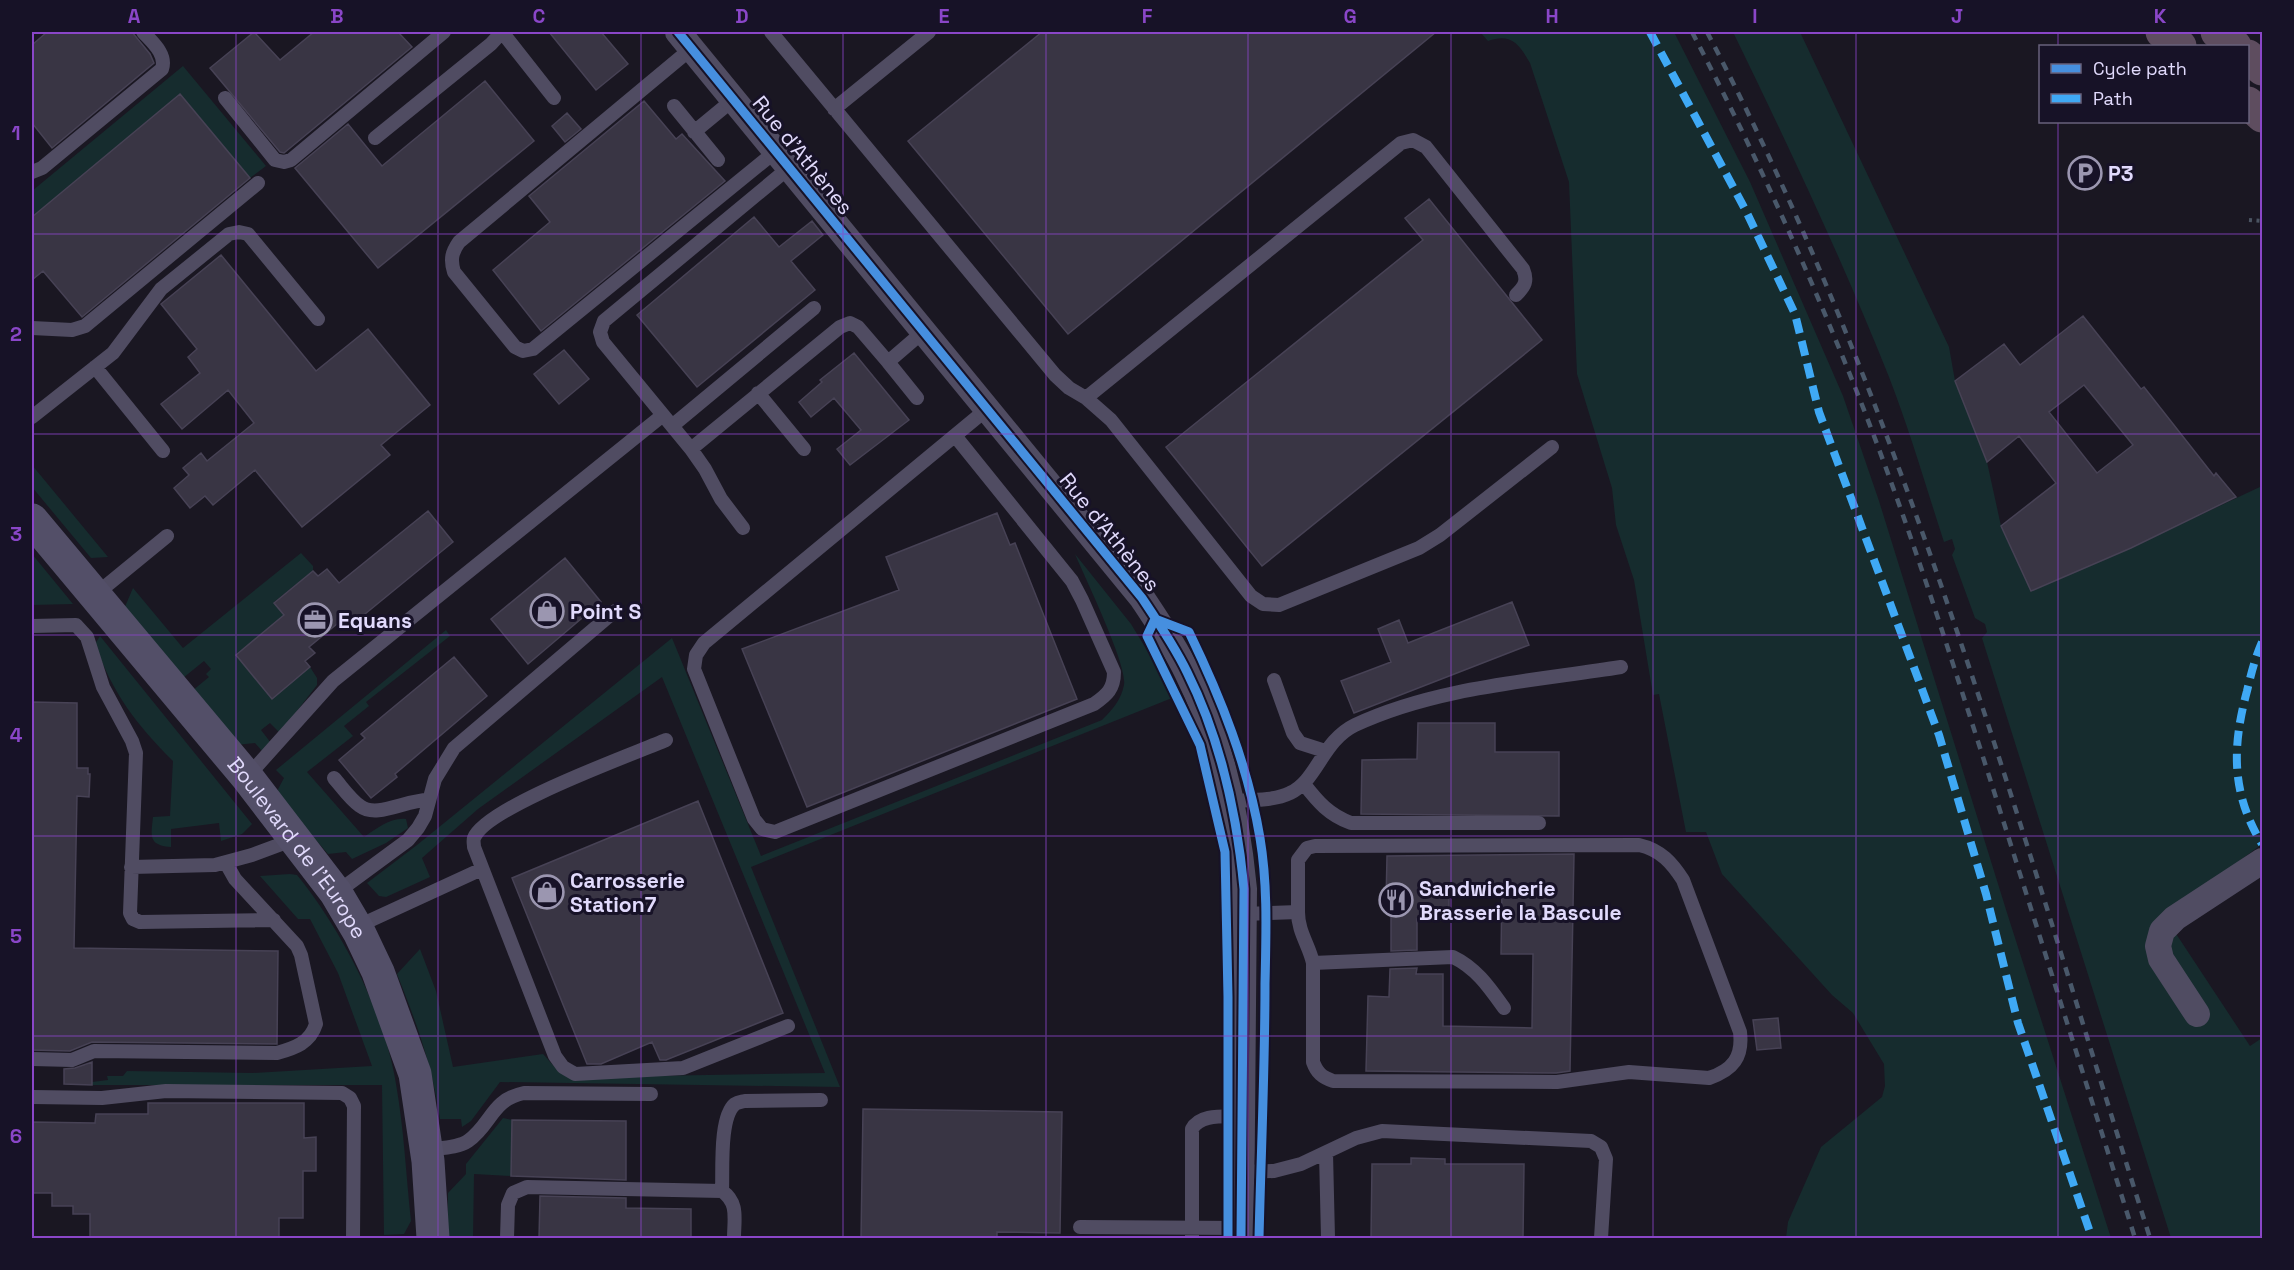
<svg xmlns="http://www.w3.org/2000/svg" width="2294" height="1270" viewBox="0 0 2294 1270" font-family="'Space Grotesk',sans-serif">
<style>
.green{fill:#162c2e}
.building{fill:#393544;stroke:#474255;stroke-width:1.5;fill-rule:evenodd}
.lines{fill:none;stroke-linecap:round;stroke-linejoin:round}
.path{stroke:#4b5462;stroke-width:4;stroke-dasharray:3 4.5;stroke-linecap:butt}
.lane{stroke:#504c62;stroke-width:14}
.street{stroke:#504c62;stroke-width:26}
.secondary{stroke:#534f68;stroke-width:33}
.highway{stroke:#5e4d5f;stroke-width:33}
.rail{stroke:#49586a;stroke-width:4.5;stroke-dasharray:9 8;stroke-linecap:butt}
.quiet{stroke:#3fa9f5;stroke-width:8;stroke-dasharray:15 8;stroke-linecap:butt}
.cycleway-casing{stroke:#171227;stroke-width:13}
.cycleway{stroke:#468fdf;stroke-width:9}
.grid{fill:none;stroke:#8a46c8;stroke-width:1.5;stroke-opacity:0.55}
.labels{text-anchor:middle;dominant-baseline:central;stroke-width:6;stroke-linejoin:round;paint-order:stroke}
.street-label{font-size:21px;fill:#e1dafc;stroke:#171227}
.poi-label{font-size:21px;font-weight:bold;fill:#e1dafc;stroke:#171227;text-anchor:start}
.neatline{fill:none;stroke:#8a46c8;stroke-width:2}
.grid-label{font-size:20px;text-anchor:middle;font-weight:bold;fill:#8a46c8}
</style>
<rect width="100%" height="100%" fill="#1a1722"/>
<path class="green" d="M1480,32H1674L1750,182L1843,396L1879,501L2008,916L2111,1238H1786L1788,1222L1821,1147L1882,1097L1885,1086L1884,1064L1853,1013L1832,995L1722,874L1706,832H1686L1659,694L1653,695L1634,580L1616,525L1612,488L1577,374L1569,182L1530,63C1519,44 1511,33 1488,41Z
M1733,32H1800L1949,347L1955,381L1987,462L2001,526L2031,591L2132,547L2262,486V844L2165,917L2250,1046L2262,1038V1238H2171L1982,638L1987,632L1985,624L1975,618L1952,555L1955,549L1952,539L1944,542C1926,487 1910,431 1889,377C1842,259 1788,145 1733,32Z
M183,66L266,166L250,178L180,94L32,217V191Z
M32,465L108,557L91,558L32,487Z
M301,553L313,566V571L274,602L284,615L236,655L272,698L310,667L317,678V685L280,733L270,723L261,730L271,743L262,751L255,743L236,745L192,691L209,677L206,674L211,669L204,661L183,678L124,609L133,588L183,648Z
M32,554L73,604L32,605Z
M1075,554L1131,624L1151,657L1172,698L751,867L840,1087L500,1082L471,1121L462,1127L461,1119H440C432,1065 417,1024 397,974L420,949L436,991L453,1067L543,1054C561,1074 568,1084 595,1077L825,1073L662,677L478,809L422,858L430,877L386,897L379,896L367,883L417,845L672,638L761,856L1102,720C1113,709 1121,700 1124,685C1128,666 1085,578 1075,554Z
M446,630L450,636L366,702L369,706L344,726L353,736L307,772L364,837C376,829 391,817 406,819L408,828L386,843L352,859L346,852L328,854L276,793L284,778L276,770Z
M100,636L252,824L242,834L221,841L219,823L171,829V847C148,845 151,836 153,817L170,816L173,761C136,724 113,694 95,644Z
M290,874L297,875C342,930 385,1014 396,1084C404,1129 406,1175 411,1221L404,1234L384,1235L382,1085H92V1082L108,1080L107,1076H123L127,1071L252,1073L372,1066L338,973L310,919H298L260,876Z
M503,1118L512,1120L511,1176L474,1174L473,1238H447L448,1193L466,1174V1164Z"/>
<path class="building" d="M47,32H132L150,54L154,63L52,148L32,123V45Z
M254,32L280,60L314,32H398L412,47L284,153L280,152L210,68Z
M549,32H601L628,64L596,90Z
M1042,32H1436L1068,334L908,141Z
M485,81L534,141L378,268L295,168L348,124L382,166Z
M180,94L250,178L82,317L43,271L32,280V217Z
M644,101L676,139L682,134L725,181L541,331L493,270L550,222L529,196Z
M567,113L581,129L565,142L552,126Z
M1429,199L1542,340L1262,566L1166,447L1423,240L1405,218Z
M754,217L779,247L812,221L823,235L791,261L815,290L697,387L637,315Z
M221,255L316,371L368,329L430,405L381,445L390,455L302,527L255,470L213,505L205,496L190,508L174,488L189,475L183,468L201,453L207,461L254,423L228,390L182,429L161,404L200,373L188,357L197,349L161,304Z
M2083,316L2141,389L2144,387L2214,476L2216,473L2236,497L2131,548L2031,591L2001,526L2056,483L2019,436L1987,462L1955,381L2004,344L2020,365ZM2084,385L2133,445L2097,473L2049,412Z
M564,350L589,379L559,404L534,374Z
M854,353L909,420L850,465L837,449L861,430L834,398L811,417L799,402L822,382L820,380Z
M428,511L453,542L354,623L348,615L309,647L315,653L305,661L310,667L272,699L236,655L284,615L274,603L313,571L318,576L327,569L339,583Z
M997,513L1010,545L1015,543L1077,699L807,807L742,649L899,590L886,557Z
M565,558L601,602L528,664L491,619Z
M1512,602L1529,645L1354,713L1341,681L1391,662L1378,629L1399,620L1408,643Z
M454,657L487,696L395,774L397,777L371,798L339,760L365,738L361,734Z
M32,702L77,703V768H88V774H90L89,797L77,796L74,948L278,951L277,1044L92,1042L70,1051L32,1050Z
M1418,723H1495V752H1559V816L1361,814L1362,760L1417,759Z
M698,801L783,1013L666,1060H660L652,1042L601,1064H587L512,878Z
M1574,854L1570,1071L1556,1073L1366,1071L1368,996L1389,997L1390,969L1417,968L1416,974H1443V1026L1532,1028L1533,954H1501L1502,887H1449V920L1417,919V950L1391,951V903H1386L1387,856Z
M1778,1018L1781,1048L1757,1050L1753,1020Z
M92,1062V1085L64,1084V1069L75,1068Z
M148,1103H304V1138L316,1137V1171H303V1218H279V1239H90V1214H73V1206H52V1193H32V1122L95,1123L96,1114H148Z
M863,1109L1062,1112L1060,1233L997,1232V1239H861Z
M512,1120L626,1121V1180L511,1176Z
M1411,1158L1445,1159V1164H1524L1523,1239H1371L1372,1164H1411Z
M540,1196L626,1198V1208L691,1209V1239H539Z"/>
<g class="lines">
<path class="path" d="M2249,220L2262,221"/>
<path class="lane" d="M502,32L554,98
M771,32L1055,375L1069,388L1086,398L1401,143L1413,140L1426,147L1523,269C1528,281 1525,286 1516,295
M692,48L459,242C452,252 450,259 454,272L515,347L523,351L533,349L776,151
M225,98L275,160L284,162L291,160L444,32
M674,106L718,160
M834,109L929,32
M694,132L734,99
M375,138L491,44L502,32
M32,172L42,168L162,69C167,54 152,42 143,32
M32,328L72,330L85,326L258,183
M888,362L917,398
M95,367L163,451
M758,393L804,449
M1086,398L1111,420L1251,596L1263,604L1279,605L1419,548L1440,535L1552,447
M32,417L113,353L161,289L229,234L239,232L248,234L318,319
M672,426L814,308
M956,437L1072,581L1082,600L1114,672C1114,689 1107,695 1094,704L775,832L762,829L754,819L694,669L696,655L704,643L987,409
M691,449L840,327L850,323L858,327L888,362L924,331
M743,528L721,499L705,469L691,449L603,342L600,332L604,321L790,167
M95,595L167,536
M32,626L76,625L87,637L103,687L132,741L136,753L130,913L133,919L140,922L274,920
M1274,680L1293,733L1300,743L1325,751
M666,740C631,755 486,807 474,838C473,841 474,844 474,847L555,1056L563,1067L575,1074L683,1068L788,1026
M247,777L333,681L663,415
M334,778C342,787 350,799 360,806C377,819 407,799 429,800
M1304,784C1318,802 1329,815 1351,823H1539
M1232,801C1250,800 1274,801 1290,793C1317,781 1322,741 1355,725C1436,687 1533,681 1621,667
M131,867L215,865L252,855L295,839
M336,893L408,840L418,828L425,816L435,779L454,748L615,611
M1244,914L1298,912V860L1307,848L1315,846L1639,845C1661,850 1672,863 1683,880L1740,1032C1743,1057 1733,1070 1709,1078L1629,1072L1557,1082L1333,1081C1322,1077 1317,1073 1313,1062V963C1309,945 1298,932 1298,912
M356,927L482,869
M1313,963L1453,957C1476,968 1489,987 1504,1008
M32,1059L72,1060L94,1051L277,1053C295,1048 310,1043 316,1024L301,955L297,946L235,879L226,863
M32,1097L102,1098L166,1091L342,1093L350,1098L354,1106L353,1238
M427,1150C439,1148 458,1148 468,1141C492,1124 491,1100 524,1093L651,1094
M1326,1153L1328,1238
M1242,1172L1274,1171L1301,1164L1356,1138L1382,1131L1591,1141L1601,1147L1606,1159L1601,1238
M722,1191C723,1171 719,1117 735,1104C738,1102 741,1102 745,1101L821,1100
M1080,1227L1241,1228
M507,1238L508,1205L513,1193L527,1187L722,1191C739,1203 734,1219 734,1238
M1192,1238V1129C1200,1113 1226,1117 1242,1116"/>
<path class="street" d="M678,32L1142,598C1158,622 1175,647 1187,672C1221,740 1237,814 1244,889L1241,1238
M2197,1014L2161,959L2158,946L2162,931L2175,918L2262,861"/>
<path class="secondary" id="s1" d="M32,520L247,777L336,893L359,932L378,972L415,1074L428,1161L433,1238"/>
<path class="highway" d="M2162,32L2180,46
M2217,32L2235,46
M2248,56L2262,69
M2248,103L2262,116"/>
<path class="rail" d="M1692,32C1746,135 1795,241 1839,348C1898,489 1944,636 1991,782C2039,934 2087,1086 2135,1238
M1707,32C1907,413 2020,830 2150,1238"/>
<path class="quiet" d="M1650,32L1746,211L1795,314L1819,412L1939,735L1986,894L2018,1023L2092,1238
M2262,642C2255,658 2251,674 2247,691C2232,747 2231,793 2262,844"/>
<defs>
<path id="cycleway" d="M678,32L1142,598C1158,622 1175,647 1187,672C1221,740 1237,814 1244,889L1241,1238
M1155,619L1189,632C1221,698 1248,766 1260,838C1268,886 1266,935 1265,984C1265,1069 1261,1153 1259,1238
M1155,619L1147,636L1200,745L1225,852L1228,997V1238"/>
</defs>
<use href="#cycleway" class="cycleway-casing"/>
<use href="#cycleway" class="cycleway"/>
</g>
<path class="grid" d="M236,32V1238M438,32V1238M641,32V1238M843,32V1238M1046,32V1238M1248,32V1238M1451,32V1238M1653,32V1238M1856,32V1238M2058,32V46M2058,122V1238M32,234H2262M32,434H2262M32,635H2262M32,836H2262M32,1036H2262"/>
<defs>
<symbol id="parking-ring" viewBox="-11 -11 22 22"><circle r="9.5" fill="#171227" stroke="#9b96b0" stroke-width="1.5"/><path d="M-3.5-5.5H1a3.5 3.5 0 0 1 0 7H-1V5.5H-3.5ZM-1-3.4V-.6H.8a1.4 1.4 0 0 0 0-2.8Z" fill="#9b96b0"/></symbol>
<symbol id="shop-ring" viewBox="-11 -11 22 22"><circle r="9.5" fill="#171227" stroke="#9b96b0" stroke-width="1.5"/><path d="M-5-2.5h2.3a2.7 3.5 0 0 1 5.4 0H5L5.5 6h-11ZM-1.5-2.5h3a1.5 2.3 0 0 0-3 0Z" fill="#9b96b0"/></symbol>
<symbol id="office-ring" viewBox="-11 -11 22 22"><circle r="9.5" fill="#171227" stroke="#9b96b0" stroke-width="1.5"/><path d="M-6-3h4V-5.5h4V-3h4V5H-6ZM-1-4.5V-3h2v-1.5ZM-6 0V1H6V0Z" fill="#9b96b0"/></symbol>
<symbol id="restaurant-ring" viewBox="-11 -11 22 22"><circle r="9.5" fill="#171227" stroke="#9b96b0" stroke-width="1.5"/><path d="M-5-6h1v4h1v-4h1v4h1v-4h1v5L-1.5 .5V6h-2V.5L-5-1ZM5-6V6H3V1.5H1.5Q1.5-4 5-6Z" fill="#9b96b0"/></symbol>
</defs>
<g fill-rule="evenodd">
<use href="#parking-ring" x="2066" y="154" width="38" height="38"/>
<use href="#shop-ring" x="528" y="592" width="38" height="38"/>
<use href="#office-ring" x="296" y="601" width="38" height="38"/>
<use href="#shop-ring" x="528" y="873" width="38" height="38"/>
<use href="#restaurant-ring" x="1377" y="881" width="38" height="38"/>
</g>
<g class="labels">
<g class="street-label">
<text transform="translate(803 155) rotate(51)">Rue d'Athènes</text>
<text transform="translate(1110 532) rotate(51)">Rue d'Athènes</text>
<text stroke="none"><textPath href="#s1" startOffset="422">Boulevard de l'Europe</textPath></text>
</g>
<g class="poi-label">
<text x="2108" y="173">P3</text>
<text x="570" y="611">Point S</text>
<text x="338" y="620">Equans</text>
<text x="570" y="880">Carrosserie<tspan x="570" dy="24">Station7</tspan></text>
<text x="1419" y="888">Sandwicherie<tspan x="1419" dy="24">Brasserie la Bascule</tspan></text>
</g>
</g>
<rect width="2294" height="1270" fill="none" stroke="#171227" stroke-width="66"/>
<rect x="2039" y="45" width="210" height="78" fill="#171227" stroke="#68627c" stroke-width="1.5"/>
<rect x="2051" y="64" width="30" height="9" fill="#468fdf" stroke="#68627c" stroke-width="1.5"/>
<text x="2093" y="75" font-size="18" fill="#e1dafc">Cycle path</text>
<rect x="2051" y="94" width="30" height="9" fill="#3fa9f5" stroke="#68627c" stroke-width="1.5"/>
<text x="2093" y="105" font-size="18" fill="#e1dafc">Path</text>
<rect x="33" y="33" width="2228" height="1204" class="neatline"/>
<g class="grid-label">
<text x="134" y="23">A</text>
<text x="337" y="23">B</text>
<text x="539" y="23">C</text>
<text x="742" y="23">D</text>
<text x="944" y="23">E</text>
<text x="1147" y="23">F</text>
<text x="1350" y="23">G</text>
<text x="1552" y="23">H</text>
<text x="1755" y="23">I</text>
<text x="1957" y="23">J</text>
<text x="2160" y="23">K</text>
<text x="16" y="140">1</text>
<text x="16" y="341">2</text>
<text x="16" y="541">3</text>
<text x="16" y="742">4</text>
<text x="16" y="943">5</text>
<text x="16" y="1143">6</text>
</g>
</svg>
